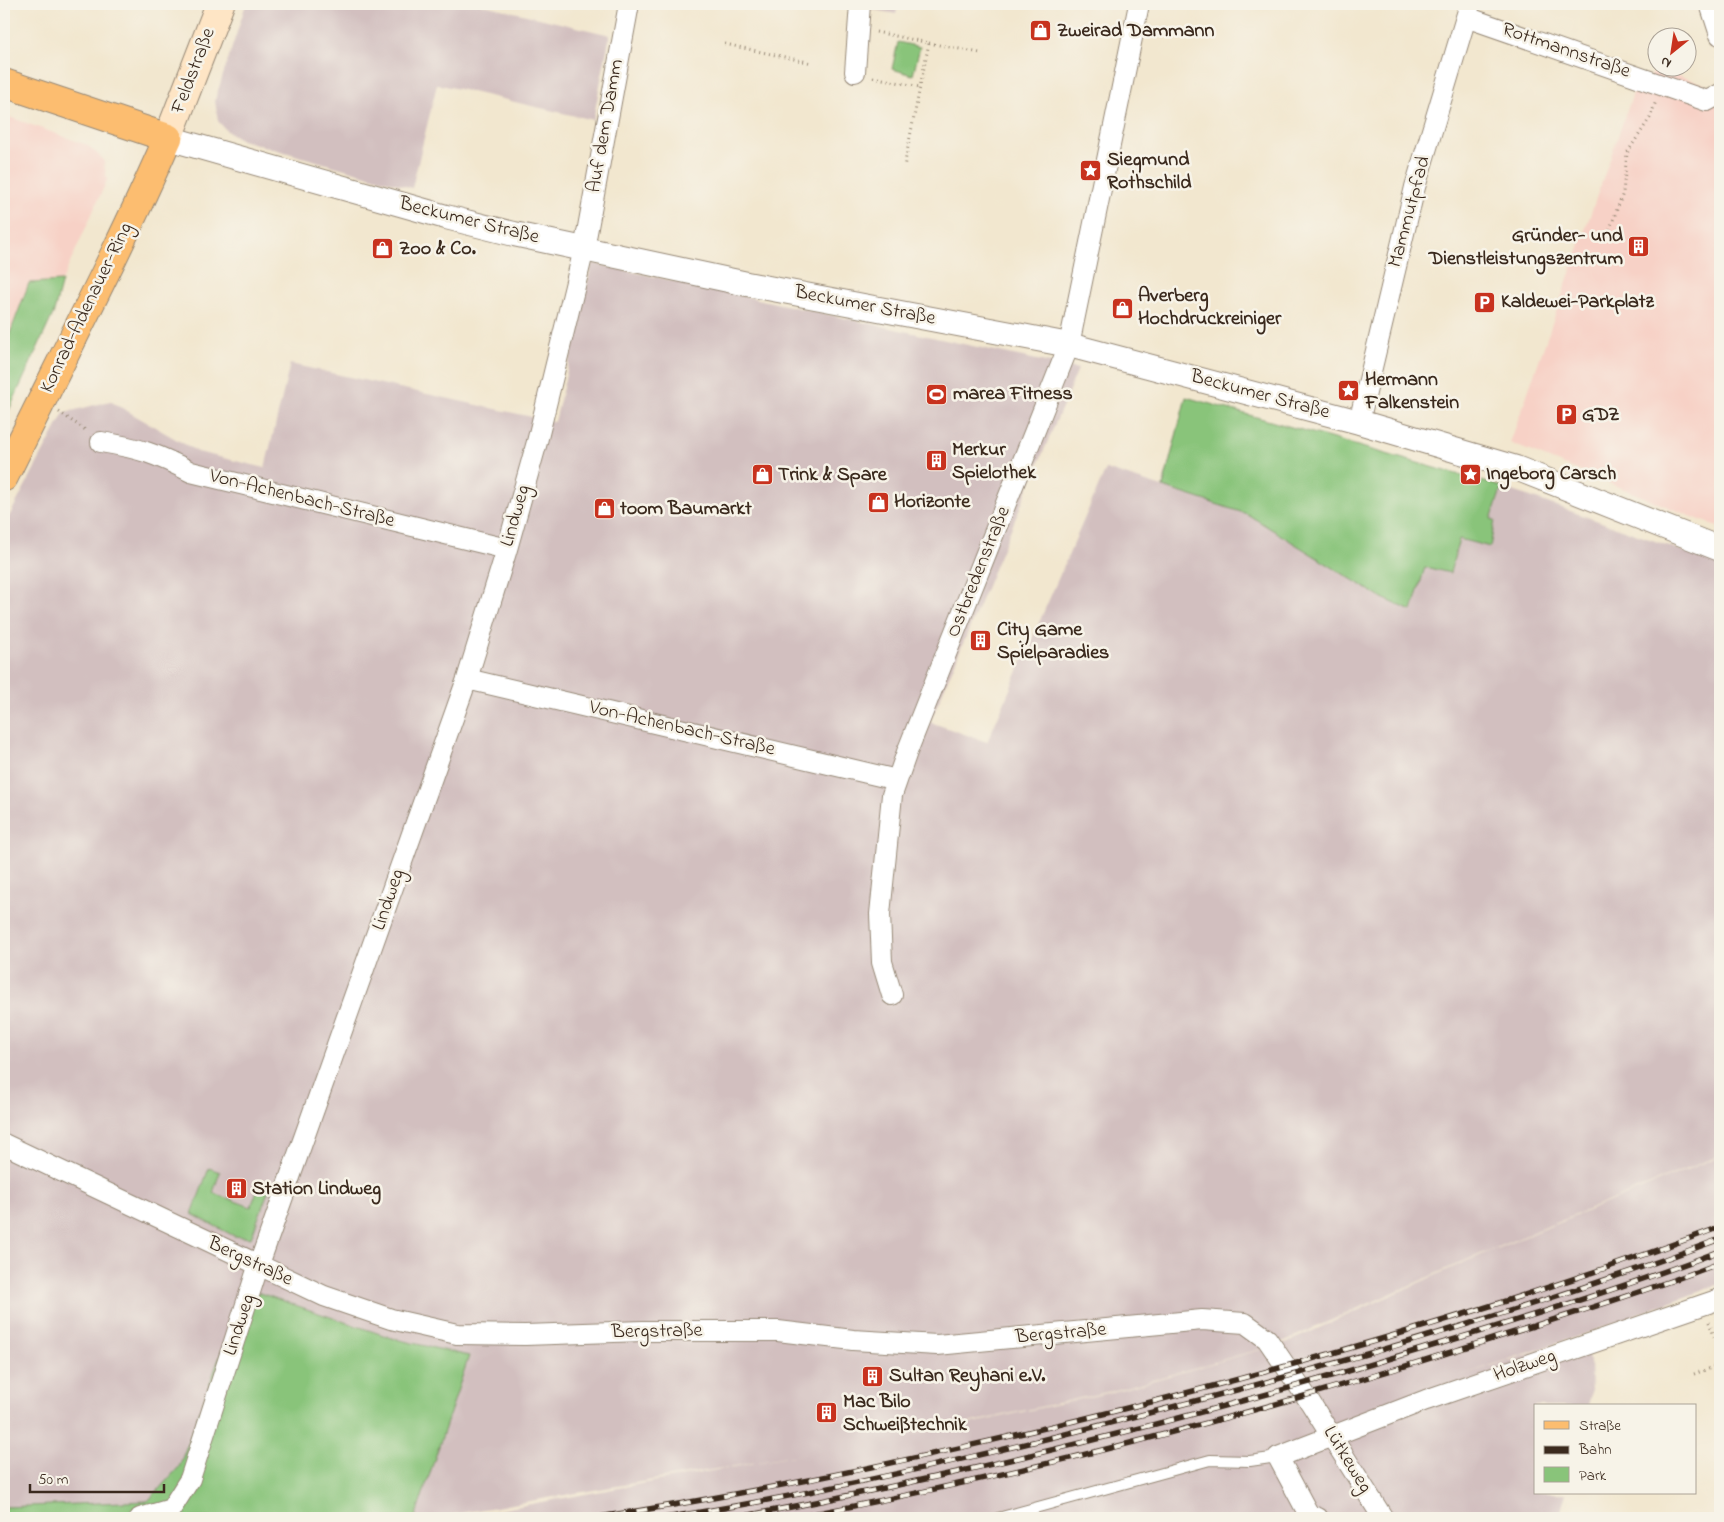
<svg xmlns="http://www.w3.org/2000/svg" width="1724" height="1522" viewBox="0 0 1724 1522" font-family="'Indie Flower',sans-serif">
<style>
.built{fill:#f7d1c6}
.industrial{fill:#d2bfbf}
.green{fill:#89c47a;stroke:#62774c}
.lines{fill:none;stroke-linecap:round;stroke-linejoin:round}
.service-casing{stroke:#968876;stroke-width:12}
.minor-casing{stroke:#968876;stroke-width:22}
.tertiary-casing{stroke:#968876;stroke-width:26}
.secondary-casing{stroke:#968876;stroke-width:30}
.primary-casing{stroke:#968876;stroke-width:30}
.path{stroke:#968876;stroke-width:3;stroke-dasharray:1 4;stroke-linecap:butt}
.service{stroke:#fff;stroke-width:10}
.minor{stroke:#fff;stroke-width:20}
.tertiary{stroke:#fff;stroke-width:24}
.secondary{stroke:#fee5c5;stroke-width:28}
.primary{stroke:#fcbd6f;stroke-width:28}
.rail-casing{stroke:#3b2a1e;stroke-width:5.5}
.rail{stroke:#f7f3e8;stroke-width:4;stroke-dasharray:11;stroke-linecap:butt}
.labels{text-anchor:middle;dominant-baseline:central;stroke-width:5;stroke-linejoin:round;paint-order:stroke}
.poi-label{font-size:20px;font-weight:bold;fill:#3b2a1e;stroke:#f7f3e8;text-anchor:start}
.street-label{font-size:20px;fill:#3b2a1e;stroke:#f7f3e8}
</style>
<rect width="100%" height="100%" fill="#f7f3e8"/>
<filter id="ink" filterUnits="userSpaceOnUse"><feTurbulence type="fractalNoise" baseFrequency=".02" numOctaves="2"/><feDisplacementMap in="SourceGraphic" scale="10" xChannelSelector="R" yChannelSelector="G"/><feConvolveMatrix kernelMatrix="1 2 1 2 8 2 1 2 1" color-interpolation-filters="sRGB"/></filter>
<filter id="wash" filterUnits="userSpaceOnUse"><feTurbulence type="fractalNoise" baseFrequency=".0096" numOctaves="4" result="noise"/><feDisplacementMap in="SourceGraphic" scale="20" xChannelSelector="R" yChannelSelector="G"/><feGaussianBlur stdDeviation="1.12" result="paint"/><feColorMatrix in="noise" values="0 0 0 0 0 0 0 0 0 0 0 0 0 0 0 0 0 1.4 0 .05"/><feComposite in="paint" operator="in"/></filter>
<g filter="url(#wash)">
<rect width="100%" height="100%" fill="#f2e7cf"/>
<path class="built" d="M1655,67L1711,87L1720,83V528L1510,443L1636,85L1646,88Z
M4,115L87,145L103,159L107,180L62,281L29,283L4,349Z"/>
<path class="industrial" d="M246,4H480L610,35L593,120L437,84L412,188L242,140L227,131L218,121L215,100Z
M870,4H898L896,14L869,9Z
M592,263L1078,369L930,722L987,742L1106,469L1162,487L1186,397L1502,487L1720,564V1155L1469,1259L1285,1341L1261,1349L1116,1390L955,1426L879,1440L955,1427L1116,1391L1288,1342L1469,1260L1720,1156V1284L1585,1334L1462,1375L1584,1337L1590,1360L1591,1394L1588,1406H1535V1493H1566L1559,1518H455L810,1453L432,1518H4V526L64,413L110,401L198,452L265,468L290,364L555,422Z"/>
<path class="green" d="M898,42L920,47L913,75L892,69Z
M62,281L54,312L4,421V349L29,283Z
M1186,397L1502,487L1491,519L1495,520L1490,547L1459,539L1450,573L1425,567L1412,611L1380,597L1247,514L1163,487Z
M209,1168L220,1172L213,1193L251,1207L259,1185L269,1189L251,1238L234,1236L192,1214Z
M245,1288L395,1339L469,1356L415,1518H4V1507L148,1501L179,1467Z"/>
</g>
<g filter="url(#ink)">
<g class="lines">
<defs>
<path id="service" d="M998,1518L1210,1460L1250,1461L1278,1457"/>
<path id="minor" d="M1710,4L1720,35
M1466,17L1707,101L1720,94
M855,72L860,4
M1359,422L1415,187L1470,4
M101,442C139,448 157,454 191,472L507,549
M467,679L897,780
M892,995L882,962L880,914L892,795L907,752L1069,345L1139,4
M4,1144L324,1296L391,1319L457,1334L525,1335L643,1331H778L853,1340L937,1345L1202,1320L1245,1323L1267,1339L1310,1402L1383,1518
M140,1518L171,1509L190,1479L258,1267L467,679L507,549L537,442L584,249L629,4
M1318,1518L1309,1515L1278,1457L1426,1400L1720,1299"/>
<path id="tertiary" d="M168,138L446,217L514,234L747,284L1069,345L1359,422L1516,468L1720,549"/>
<path id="secondary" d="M168,138L220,4"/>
<path id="primary" d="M4,83L168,138C118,253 59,364 4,477"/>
</defs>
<use href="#service" class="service-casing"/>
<use href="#minor" class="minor-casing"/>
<use href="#tertiary" class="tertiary-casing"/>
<use href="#secondary" class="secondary-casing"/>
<use href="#primary" class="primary-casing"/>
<path class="path" d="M876,32L929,43L920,87
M929,43L980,53
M725,44L812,63
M873,77L920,87L904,167
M1608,234L1623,193L1627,153L1650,118L1656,101
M59,412L87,431
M1709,1322L1720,1353
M1694,1374L1720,1365"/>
<use href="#service" class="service"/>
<use href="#minor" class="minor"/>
<use href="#tertiary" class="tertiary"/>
<use href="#secondary" class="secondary"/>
<use href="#primary" class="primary"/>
<defs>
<path id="rail" d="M593,1518C783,1489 969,1448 1155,1401C1346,1352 1536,1296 1720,1227
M664,1518C823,1493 981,1456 1137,1416C1334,1366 1530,1310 1720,1239
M734,1518C970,1474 1203,1416 1432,1346C1529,1317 1626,1287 1720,1251
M792,1518C1016,1476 1237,1419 1454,1351C1543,1323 1633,1296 1720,1263"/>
</defs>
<use href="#rail" class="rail-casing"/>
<use href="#rail" class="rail"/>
</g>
</g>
<defs>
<symbol id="shop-square" viewBox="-11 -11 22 22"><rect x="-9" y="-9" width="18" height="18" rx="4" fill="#c8321e" stroke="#f7f3e8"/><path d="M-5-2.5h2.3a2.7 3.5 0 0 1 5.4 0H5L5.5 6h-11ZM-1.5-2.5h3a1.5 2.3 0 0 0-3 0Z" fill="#fff"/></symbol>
<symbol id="sight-square" viewBox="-11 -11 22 22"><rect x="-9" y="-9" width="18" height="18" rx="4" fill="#c8321e" stroke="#f7f3e8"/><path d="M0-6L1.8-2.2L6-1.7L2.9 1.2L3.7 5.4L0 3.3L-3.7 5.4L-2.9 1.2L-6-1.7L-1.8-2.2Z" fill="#fff"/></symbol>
<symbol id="building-square" viewBox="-11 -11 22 22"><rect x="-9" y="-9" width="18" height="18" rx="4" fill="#c8321e" stroke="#f7f3e8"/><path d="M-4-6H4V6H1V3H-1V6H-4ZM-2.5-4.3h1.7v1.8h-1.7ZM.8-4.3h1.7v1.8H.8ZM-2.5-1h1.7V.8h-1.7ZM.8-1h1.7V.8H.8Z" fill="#fff"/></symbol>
<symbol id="parking-square" viewBox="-11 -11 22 22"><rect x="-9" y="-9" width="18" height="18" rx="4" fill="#c8321e" stroke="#f7f3e8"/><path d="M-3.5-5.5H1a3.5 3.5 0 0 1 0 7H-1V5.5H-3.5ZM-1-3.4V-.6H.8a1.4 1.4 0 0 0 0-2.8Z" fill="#fff"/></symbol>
<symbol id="stadium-square" viewBox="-11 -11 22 22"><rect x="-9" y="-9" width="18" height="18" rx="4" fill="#c8321e" stroke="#f7f3e8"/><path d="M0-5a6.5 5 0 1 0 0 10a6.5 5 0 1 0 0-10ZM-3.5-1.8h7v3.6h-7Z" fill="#fff"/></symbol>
</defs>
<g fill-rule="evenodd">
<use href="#shop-square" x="1028" y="18" width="25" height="25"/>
<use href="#sight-square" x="1078" y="158" width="25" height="25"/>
<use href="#building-square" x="1626" y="234" width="25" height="25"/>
<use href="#shop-square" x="370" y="236" width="25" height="25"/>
<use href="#parking-square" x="1472" y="290" width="25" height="25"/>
<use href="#shop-square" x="1110" y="296" width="25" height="25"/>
<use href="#sight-square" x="1336" y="378" width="25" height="25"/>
<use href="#stadium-square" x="924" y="382" width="25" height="25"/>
<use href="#parking-square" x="1554" y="402" width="25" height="25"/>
<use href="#building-square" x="924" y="448" width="25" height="25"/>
<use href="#sight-square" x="1458" y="462" width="25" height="25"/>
<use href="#shop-square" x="750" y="462" width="25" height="25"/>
<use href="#shop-square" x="866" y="490" width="25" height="25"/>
<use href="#shop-square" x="592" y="496" width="25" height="25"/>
<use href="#building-square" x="968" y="628" width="25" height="25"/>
<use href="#building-square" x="224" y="1176" width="25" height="25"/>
<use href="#building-square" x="860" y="1364" width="25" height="25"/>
<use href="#building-square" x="814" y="1400" width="25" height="25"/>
</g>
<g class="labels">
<g class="poi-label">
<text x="1057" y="31">Zweirad Dammann</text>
<text x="1107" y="160">Siegmund<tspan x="1107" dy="23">Rothschild</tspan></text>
<text x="1623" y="236" text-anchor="end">Gründer- und<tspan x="1623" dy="23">Dienstleistungszentrum</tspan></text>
<text x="399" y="249">Zoo &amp; Co.</text>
<text x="1138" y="296">Averberg<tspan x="1138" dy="23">Hochdruckreiniger</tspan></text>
<text x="1501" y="302">Kaldewei-Parkplatz</text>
<text x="1365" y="380">Hermann<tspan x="1365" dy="23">Falkenstein</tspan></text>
<text x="953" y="394">marea Fitness</text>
<text x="1582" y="415">GDZ</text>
<text x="952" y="450">Merkur<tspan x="952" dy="23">Spielothek</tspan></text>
<text x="1486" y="474">Ingeborg Carsch</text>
<text x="778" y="475">Trink &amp; Spare</text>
<text x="894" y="502">Horizonte</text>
<text x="620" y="509">toom Baumarkt</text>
<text x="997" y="630">City Game<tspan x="997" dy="23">Spielparadies</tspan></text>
<text x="252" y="1189">Station Lindweg</text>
<text x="889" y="1376">Sultan Reyhani e.V.</text>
<text x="843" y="1402">Mac Bilo<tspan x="843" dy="23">Schweißtechnik</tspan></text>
</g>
<g class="street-label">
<text transform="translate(1566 51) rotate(19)">Rottmannstraße</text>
<text transform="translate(194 71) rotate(-69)">Feldstraße</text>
<text transform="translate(606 126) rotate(-80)">Auf dem Damm</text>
<text transform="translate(1410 212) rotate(-75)">Mammutpfad</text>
<text transform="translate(469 221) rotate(14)">Beckumer Straße</text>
<text transform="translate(865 306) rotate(11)">Beckumer Straße</text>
<text transform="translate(87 308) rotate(-64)">Konrad-Adenauer-Ring</text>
<text transform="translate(1260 395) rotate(15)">Beckumer Straße</text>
<text transform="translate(302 499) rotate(14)">Von-Achenbach-Straße</text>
<text transform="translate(516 516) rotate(-74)">Lindweg</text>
<text transform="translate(979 572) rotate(-68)">Ostbredenstraße</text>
<text transform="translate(682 729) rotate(13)">Von-Achenbach-Straße</text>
<text transform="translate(389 900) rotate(-71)">Lindweg</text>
<text transform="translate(250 1262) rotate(25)">Bergstraße</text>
<text transform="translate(240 1325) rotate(-72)">Lindweg</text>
<text transform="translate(657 1332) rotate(-1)">Bergstraße</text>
<text transform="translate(1061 1334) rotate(-5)">Bergstraße</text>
<text transform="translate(1525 1366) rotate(-19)">Holzweg</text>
<text transform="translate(1347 1460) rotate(58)">Lütkeweg</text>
</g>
</g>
<rect width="1724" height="1522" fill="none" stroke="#f7f3e8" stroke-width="20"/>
<rect x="1534" y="1404" width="162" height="90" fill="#f7f3e8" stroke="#aca397"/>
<rect x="1544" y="1421" width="25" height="8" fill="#fcbd6f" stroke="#aca397"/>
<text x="1579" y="1430" font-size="15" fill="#3b2a1e">Straße</text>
<rect x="1544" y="1446" width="25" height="8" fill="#3b2a1e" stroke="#aca397"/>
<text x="1579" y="1454" font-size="15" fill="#3b2a1e">Bahn</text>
<rect x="1544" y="1467" width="25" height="15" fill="#89c47a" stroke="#aca397"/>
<text x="1579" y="1480" font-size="15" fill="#3b2a1e">Park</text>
<g transform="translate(1672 52) rotate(210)"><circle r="24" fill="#f7f3e8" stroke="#aca397"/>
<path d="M0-4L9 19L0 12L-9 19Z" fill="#c8321e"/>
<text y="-8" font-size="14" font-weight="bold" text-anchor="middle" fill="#3b2a1e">N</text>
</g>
<path d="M30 1484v8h134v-8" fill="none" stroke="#3b2a1e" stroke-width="2.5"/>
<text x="38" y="1484" font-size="15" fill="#3b2a1e" stroke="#f7f3e8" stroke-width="4" paint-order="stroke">50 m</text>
</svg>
